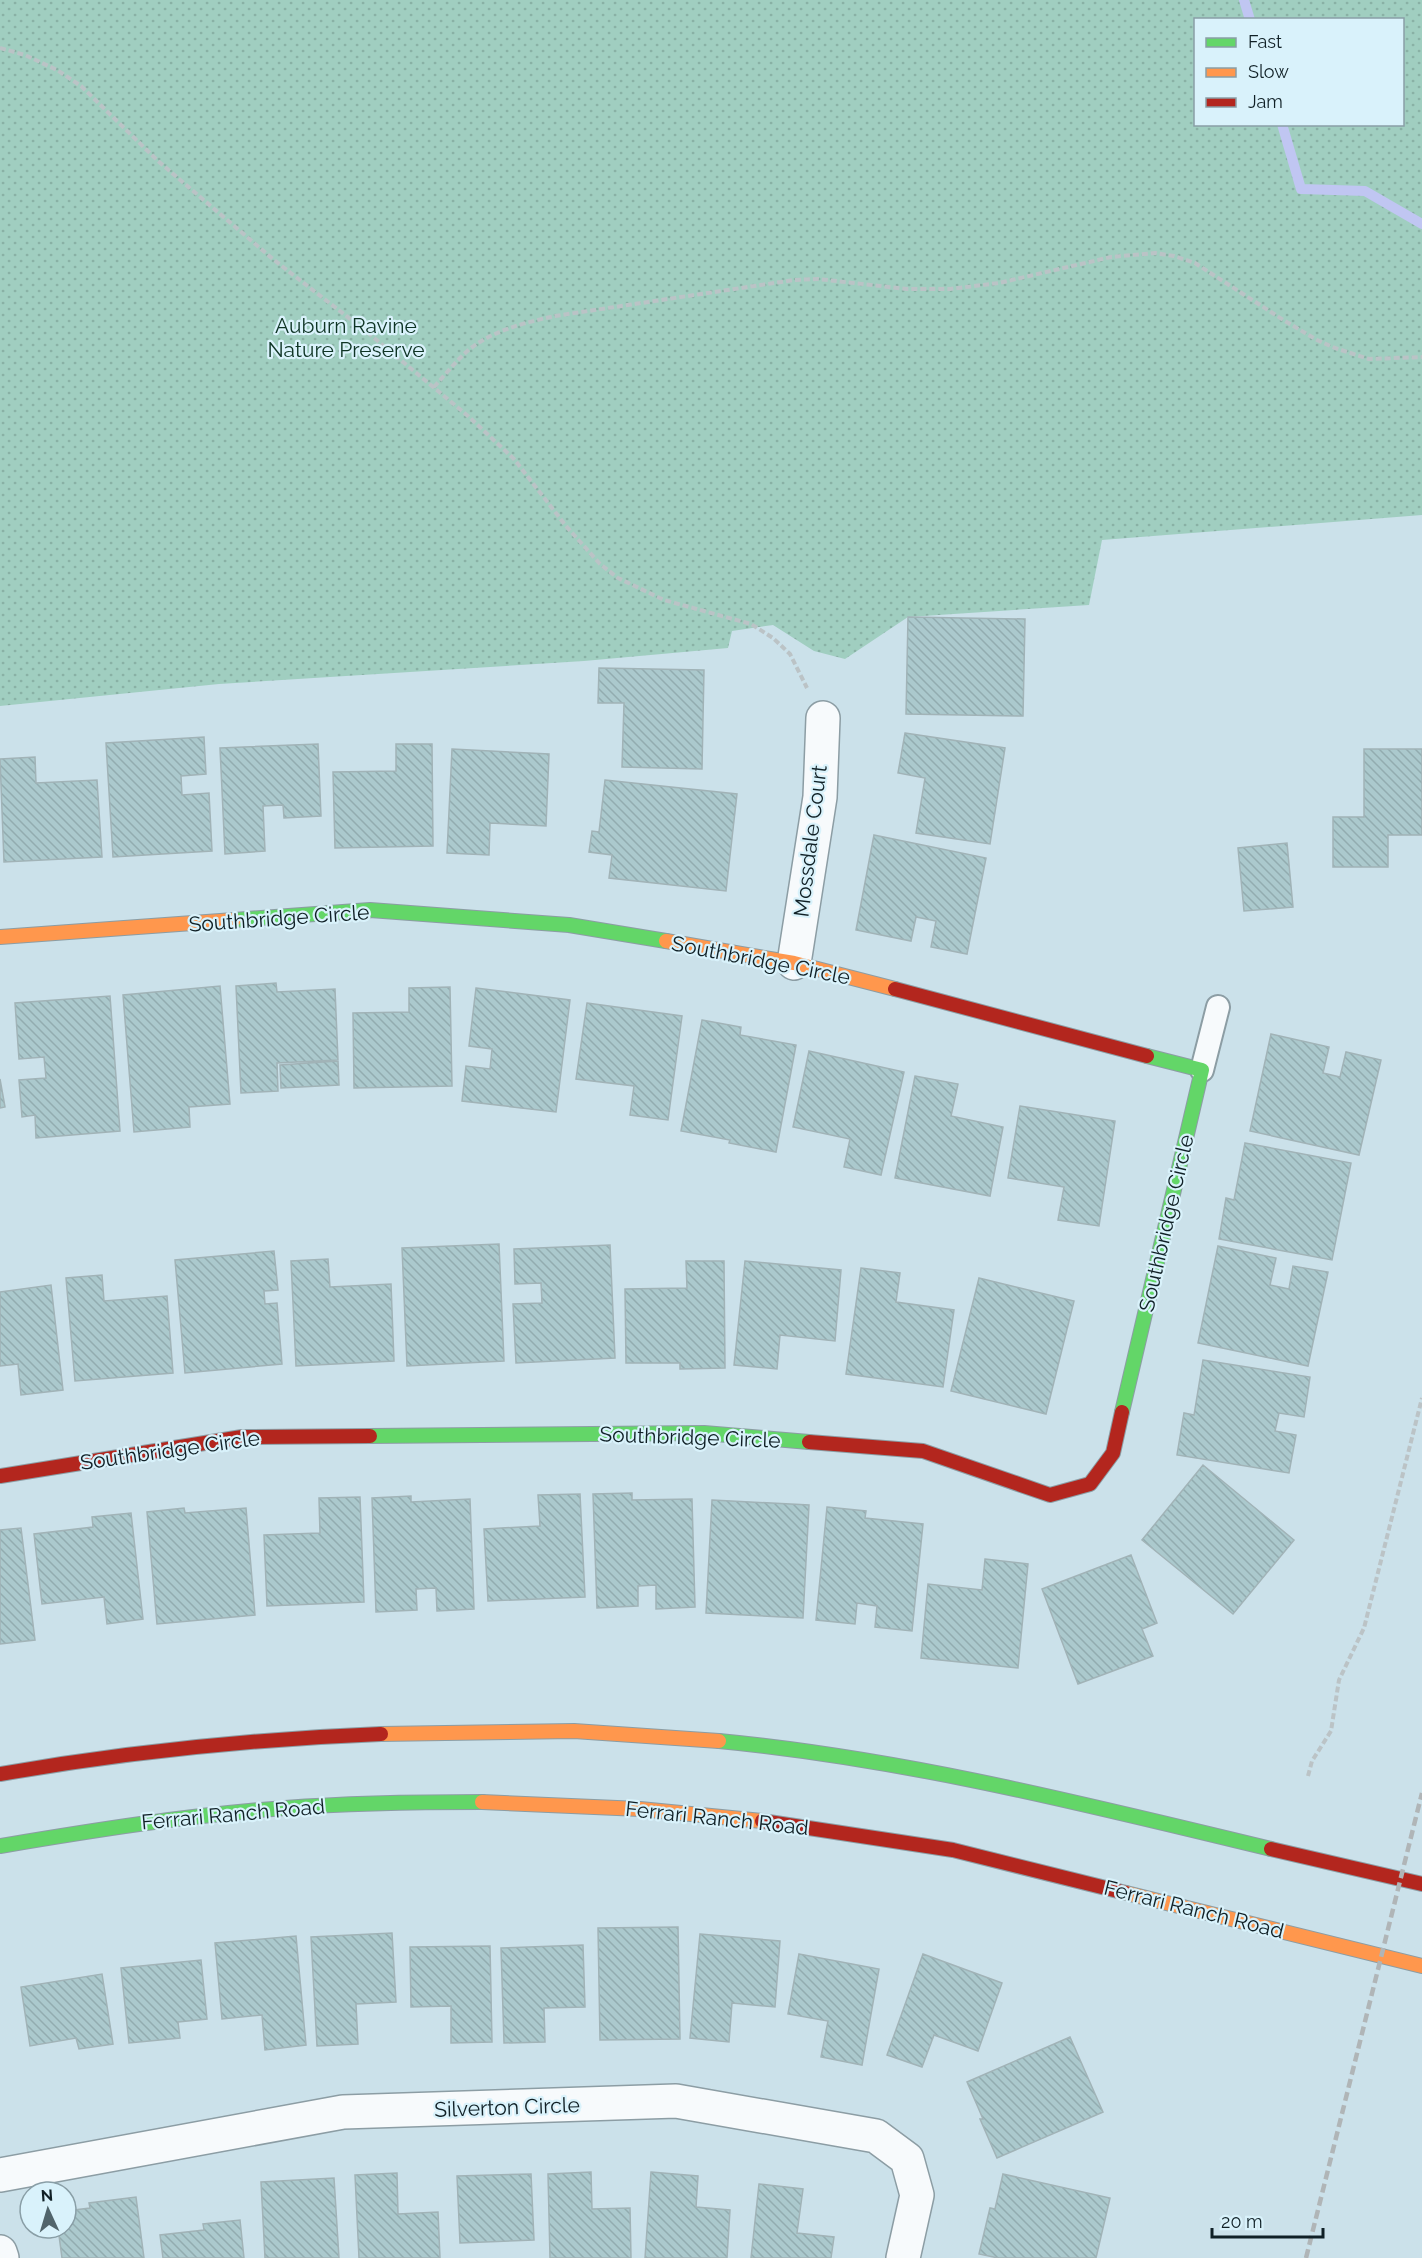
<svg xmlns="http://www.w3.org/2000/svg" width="1422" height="2258" viewBox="0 0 1422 2258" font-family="Raleway,sans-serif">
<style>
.park{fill:url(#park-dots);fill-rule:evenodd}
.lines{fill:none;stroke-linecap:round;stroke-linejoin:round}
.stream{stroke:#c0c6f2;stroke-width:10}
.building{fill:url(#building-back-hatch);stroke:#a1b3b7;stroke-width:1.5}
.lane-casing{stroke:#8c9da4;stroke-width:26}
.street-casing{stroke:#8c9da4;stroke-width:36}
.fast-casing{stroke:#8c9da4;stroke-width:16}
.slow-casing{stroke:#8c9da4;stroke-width:16}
.jam-casing{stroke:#8c9da4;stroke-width:16}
.path{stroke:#bbc3c6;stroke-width:4;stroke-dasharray:6 3;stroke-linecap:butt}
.lane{stroke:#f7fafc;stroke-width:22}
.street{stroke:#f7fafc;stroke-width:33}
.fast{stroke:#63d668;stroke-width:14}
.slow{stroke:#ff974d;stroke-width:14}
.jam{stroke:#b3261e;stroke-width:14}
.rail{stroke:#b0b5b7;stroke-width:4.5;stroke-dasharray:9 4.5;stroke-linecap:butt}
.labels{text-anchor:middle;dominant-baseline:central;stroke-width:4.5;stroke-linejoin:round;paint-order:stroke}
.park-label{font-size:21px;fill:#0e3424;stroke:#d9f2fb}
.street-label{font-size:21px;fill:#102026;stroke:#d9f2fb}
</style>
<defs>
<pattern id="park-dots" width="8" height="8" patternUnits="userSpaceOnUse" patternTransform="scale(1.5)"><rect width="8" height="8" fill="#a0cec0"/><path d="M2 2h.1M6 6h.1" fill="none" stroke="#89b1a5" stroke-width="1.8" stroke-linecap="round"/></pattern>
<pattern id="building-back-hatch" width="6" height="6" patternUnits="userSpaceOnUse" patternTransform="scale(1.5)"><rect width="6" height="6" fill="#abc9cd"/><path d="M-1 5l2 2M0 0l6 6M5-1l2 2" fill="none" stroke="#92acb0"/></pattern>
</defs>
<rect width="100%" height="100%" fill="#cbe1ea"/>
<path class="park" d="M0,0H1422V515L1102,540L1089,605L908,617L845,659L814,651L773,625L732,631L728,648L584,661L219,684L0,706ZM1196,20H1402V124H1196Z"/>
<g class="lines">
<path class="stream" d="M1244,0L1250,20
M1282,124L1301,189L1365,191L1422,224"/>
</g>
<path class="building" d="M908,617L1025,619L1023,716L906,714Z
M599,668L704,670L702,769L622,767L624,703H598Z
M905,733L1005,748L990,844L916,833L925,778L898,773Z
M204,737L206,774L181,776L182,795L209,793L212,851L113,857L106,743Z
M318,744L321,816L284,818L283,805L263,806L265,851L225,854L220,748Z
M396,744H432L433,846L335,848L333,772L396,771Z
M452,749L549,754L546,826L490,823L489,855L447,853Z
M1364,749H1422V835H1388V867H1333V817H1364Z
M35,757L36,783L97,780L102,857L4,862L0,759Z
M605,780L737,794L726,891L609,878L612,855L589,852L592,831L599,832Z
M874,835L986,858L967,954L931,947L936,921L916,917L911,941L856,930Z
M1287,843L1293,907L1244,911L1238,848Z
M276,983L277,992L335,989L338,1060L277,1063L278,1091L241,1093L236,986Z
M220,986L230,1104L189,1107L190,1127L134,1132L123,995Z
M450,987L452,1086L354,1088L353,1013L409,1012V988Z
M476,988L570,1000L556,1112L462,1101L466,1066L490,1069L492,1049L469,1046Z
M110,996L120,1131L36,1138L35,1115L22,1117L19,1080L46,1078L44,1057L19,1059L15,1003Z
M587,1003L682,1016L668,1120L630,1115L634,1086L576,1079Z
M702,1020L741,1027L740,1035L796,1045L776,1152L729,1143L730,1140L681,1131Z
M1271,1034L1329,1047L1323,1073L1340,1077L1346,1052L1381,1060L1359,1155L1250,1131Z
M809,1051L904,1072L881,1175L844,1167L850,1139L793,1127Z
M338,1061L339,1085L281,1088L280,1065Z
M915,1076L958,1084L951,1116L1003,1127L990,1196L895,1178Z
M0,1079L5,1107L0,1108Z
M1020,1106L1115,1121L1099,1226L1058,1220L1064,1187L1008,1178Z
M1245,1143L1351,1163L1332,1260L1219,1239L1226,1198L1234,1200Z
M499,1244L504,1361L407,1366L402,1248Z
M610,1245L615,1358L516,1363L513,1304L542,1303L541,1283L515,1284L514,1249Z
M1218,1246L1276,1258L1270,1285L1289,1289L1293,1266L1328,1272L1308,1366L1198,1343Z
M274,1251L278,1290L264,1291L265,1304L277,1303L282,1364L185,1373L175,1260Z
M328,1259L330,1287L391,1284L394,1361L296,1366L291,1261Z
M686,1261H724L725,1368L680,1369V1363H626L625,1289L687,1288Z
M745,1261L841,1270L835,1341L780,1335L777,1369L734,1365Z
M861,1268L900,1273L896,1302L954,1310L943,1387L846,1374Z
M102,1275L104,1301L167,1296L173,1373L75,1381L66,1278Z
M979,1278L1074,1301L1046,1414L951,1391Z
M51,1285L63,1390L21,1395L18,1364L0,1366V1292Z
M1203,1360L1310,1377L1304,1417L1279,1413L1275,1431L1296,1435L1289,1473L1177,1455L1184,1413L1194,1415Z
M1203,1465L1294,1540L1233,1614L1142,1540Z
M632,1493V1500L692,1499L695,1607L656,1609V1585L638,1586V1606L597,1608L593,1494Z
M580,1494L585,1597L488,1601L484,1529L540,1526L538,1495Z
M411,1496V1502L470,1499L474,1609L437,1611L436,1588L416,1589L417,1610L376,1612L372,1498Z
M360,1497L364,1602L267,1606L264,1535L320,1533L319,1498Z
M712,1500L809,1505L803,1618L706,1613Z
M827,1507L866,1511L865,1518L923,1524L912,1631L875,1627L877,1606L857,1603L855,1624L816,1620Z
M184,1508L185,1513L246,1508L255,1615L157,1624L147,1512Z
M131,1513L143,1619L107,1624L104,1597L42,1604L34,1534L93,1527L92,1517Z
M21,1528L35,1640L0,1644V1530Z
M1131,1555L1157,1623L1142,1629L1153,1656L1078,1684L1042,1589Z
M985,1559L1028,1564L1018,1668L921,1658L928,1584L982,1590Z
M678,1927L680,2039L600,2040L598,1928Z
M392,1933L396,2002L356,2004L358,2044L317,2046L311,1937Z
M700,1934L780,1941L775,2007L732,2003L729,2042L690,2038Z
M296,1936L306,2045L265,2050L262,2015L222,2019L215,1943Z
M583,1945L585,2007L544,2008L545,2042L504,2043L501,1948Z
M490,1946L492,2042L451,2043V2006L411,2007L410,1947Z
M799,1954L879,1969L862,2065L821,2057L828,2021L788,2014Z
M923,1954L1002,1983L978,2051L934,2035L922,2067L887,2055Z
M201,1960L207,2019L178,2022L180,2038L129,2043L121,1968Z
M102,1974L113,2044L79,2049L76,2038L30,2046L21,1987Z
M1070,2037L1103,2112L997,2158L980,2119H983L967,2082Z
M591,2172L592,2209L630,2208L631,2258H550L548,2174Z
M651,2172L698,2176L696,2207L730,2210L727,2258H645Z
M397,2173L398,2214L438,2212L440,2258H359L355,2175Z
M531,2174L534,2240L460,2243L457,2176Z
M1003,2174L1110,2198L1096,2258H998L979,2254L990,2208L995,2209Z
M334,2178L339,2258H265L261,2182Z
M759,2184L803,2189L797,2233L834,2237L831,2258H751Z
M136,2197L144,2258H62L58,2228H66V2211L90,2208L89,2203Z
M240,2220L244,2258H163L160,2235L204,2230L203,2224Z"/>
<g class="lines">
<defs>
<path id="lane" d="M1202,1070L1218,1007"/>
<path id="street" d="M794,963L820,797L823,718
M0,2175L343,2112L676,2101L876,2136L907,2159L917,2195L903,2258
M0,2252L2,2258"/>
<path id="fast" d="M234,920L370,910L569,925L666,941
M1122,1412L1202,1070L1147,1056
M370,1436L704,1433L809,1442
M719,1741C907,1759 1088,1805 1271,1849
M0,1846C95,1830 190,1815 285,1808C351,1803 416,1802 482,1802"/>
<path id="slow" d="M0,937L234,920
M666,941L794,963L895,989
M381,1734L574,1731L719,1741
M482,1802L640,1809L762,1821
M1126,1893L1422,1966"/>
<path id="jam" d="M895,989L1147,1056
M809,1442L923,1451L1050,1495L1090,1484L1113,1453L1122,1412
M0,1476L242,1437L370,1436
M0,1774C126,1752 253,1739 381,1734
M762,1821L953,1850L1126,1893
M1271,1849L1422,1884"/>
</defs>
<use href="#lane" class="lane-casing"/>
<use href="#street" class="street-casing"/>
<use href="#fast" class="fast-casing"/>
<use href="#slow" class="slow-casing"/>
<use href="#jam" class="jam-casing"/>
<path class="path" d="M0,48L25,55L57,70L81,86L158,161L274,260L367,332L468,416L514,459L566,526L600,564L618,578L664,600L751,624L773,638L790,654L807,688
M434,387C443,377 452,366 462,356C486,332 523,323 555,316L794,280L818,279L907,289H950L999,283L1111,257L1155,253L1174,256L1195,263L1285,321L1317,340L1335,348L1369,359L1422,357
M1308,1776L1312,1761L1331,1731L1339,1680L1364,1628L1422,1398"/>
<use href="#lane" class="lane"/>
<use href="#street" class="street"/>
<use href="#fast" class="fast"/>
<use href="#slow" class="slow"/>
<use href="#jam" class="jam"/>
<path class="rail" d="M1306,2258L1422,1793"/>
</g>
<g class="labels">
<g class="park-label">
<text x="346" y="325">Auburn Ravine<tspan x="346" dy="24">Nature Preserve</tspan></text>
</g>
<g class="street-label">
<text transform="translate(810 841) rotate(-83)">Mossdale Court</text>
<text transform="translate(279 918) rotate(-4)">Southbridge Circle</text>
<text transform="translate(761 960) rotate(11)">Southbridge Circle</text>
<text transform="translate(1166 1223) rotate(-77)">Southbridge Circle</text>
<text transform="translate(690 1437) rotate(2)">Southbridge Circle</text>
<text transform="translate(170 1450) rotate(-8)">Southbridge Circle</text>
<text transform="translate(233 1814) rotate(-5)">Ferrari Ranch Road</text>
<text transform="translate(717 1818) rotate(6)">Ferrari Ranch Road</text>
<text transform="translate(1194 1909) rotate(14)">Ferrari Ranch Road</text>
<text transform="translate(507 2107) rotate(-2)">Silverton Circle</text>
</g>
</g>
<rect x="1194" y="18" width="210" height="108" fill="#d9f2fb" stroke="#899ea6" stroke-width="1.5"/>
<rect x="1206" y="38" width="30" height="9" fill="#63d668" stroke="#899ea6" stroke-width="1.5"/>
<text x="1248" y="48" font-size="18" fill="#102026">Fast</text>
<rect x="1206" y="68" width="30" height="9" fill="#ff974d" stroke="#899ea6" stroke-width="1.5"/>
<text x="1248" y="78" font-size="18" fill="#102026">Slow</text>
<rect x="1206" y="98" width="30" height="9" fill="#b3261e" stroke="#899ea6" stroke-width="1.5"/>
<text x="1248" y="108" font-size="18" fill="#102026">Jam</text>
<g transform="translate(48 2210) rotate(356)"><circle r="28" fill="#d9f2fb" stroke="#899ea6" stroke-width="1.5"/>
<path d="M0-4.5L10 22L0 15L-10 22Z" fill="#51646b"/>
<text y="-9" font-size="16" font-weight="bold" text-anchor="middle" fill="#102026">N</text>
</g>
<path d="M1212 2228v9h111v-9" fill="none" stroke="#102026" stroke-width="3"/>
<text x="1221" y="2228" font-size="18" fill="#102026" stroke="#d9f2fb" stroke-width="4.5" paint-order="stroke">20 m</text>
</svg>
